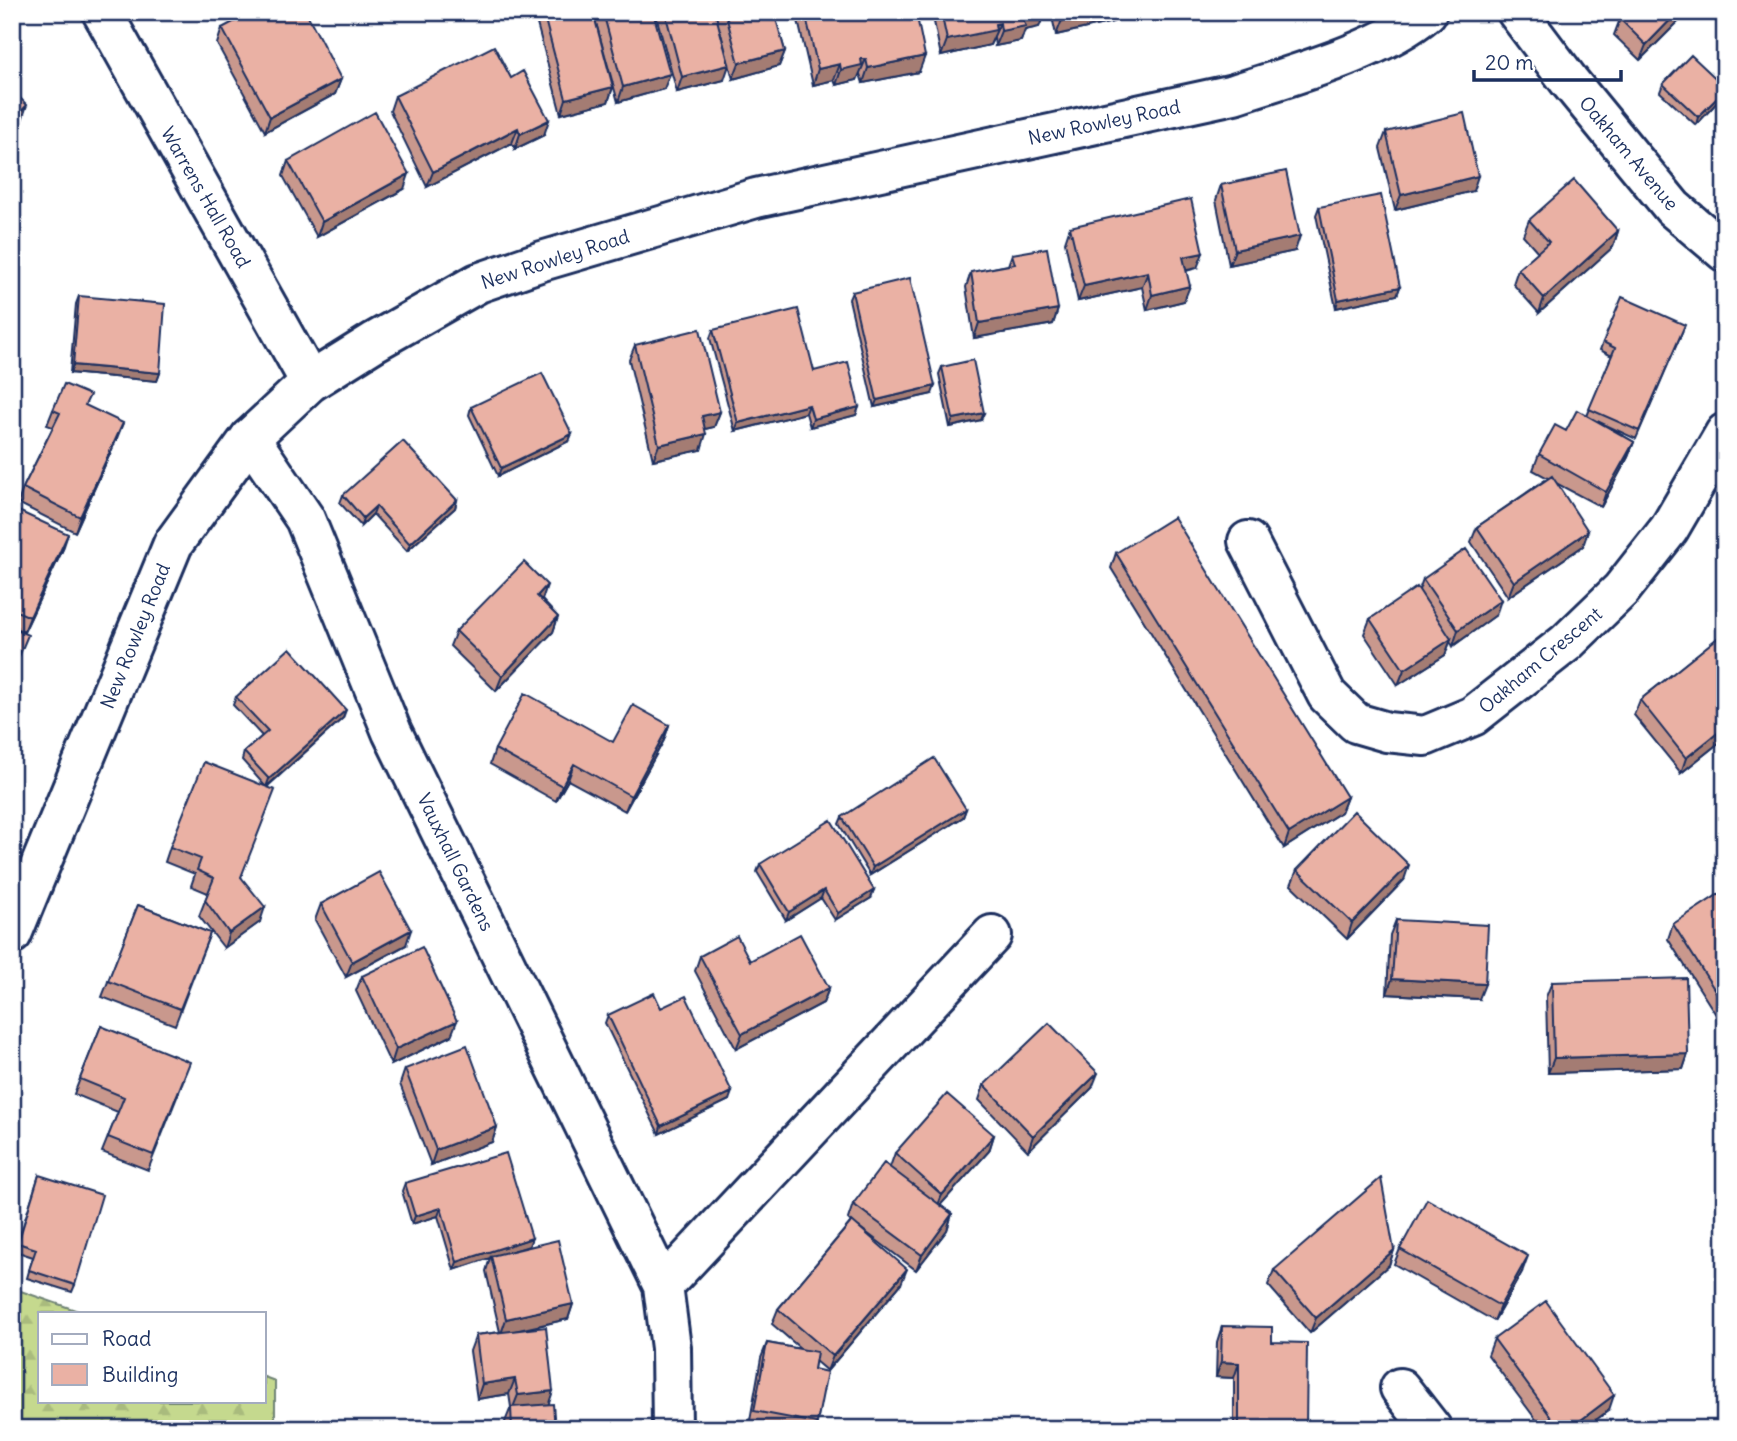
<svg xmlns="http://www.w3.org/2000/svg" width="1737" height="1441" viewBox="0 0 1737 1441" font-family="Delius,sans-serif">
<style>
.forest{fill:url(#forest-firs);stroke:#708476;stroke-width:2}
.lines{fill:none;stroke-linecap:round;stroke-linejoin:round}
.street-casing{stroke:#1b2f5e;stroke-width:44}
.secondary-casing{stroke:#1b2f5e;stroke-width:44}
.street{stroke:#fff;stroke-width:38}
.secondary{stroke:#fff;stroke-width:38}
.wall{fill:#c9988d;stroke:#1b2f5e;stroke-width:2}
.shaded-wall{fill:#a47c73;stroke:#1b2f5e;stroke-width:2}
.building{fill:#eab1a4;stroke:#1b2f5e;stroke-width:2}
.labels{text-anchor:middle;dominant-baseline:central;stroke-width:7;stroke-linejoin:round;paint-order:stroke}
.street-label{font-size:19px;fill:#1b2f5e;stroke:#fff}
</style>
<defs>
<pattern id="forest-firs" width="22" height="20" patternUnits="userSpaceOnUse" patternTransform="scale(1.75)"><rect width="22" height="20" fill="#c5d98e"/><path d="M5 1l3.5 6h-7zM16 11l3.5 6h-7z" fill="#a9bb7d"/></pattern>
</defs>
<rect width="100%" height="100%" fill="#fff"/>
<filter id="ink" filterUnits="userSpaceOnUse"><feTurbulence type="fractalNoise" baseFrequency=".0143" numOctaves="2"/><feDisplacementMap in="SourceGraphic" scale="14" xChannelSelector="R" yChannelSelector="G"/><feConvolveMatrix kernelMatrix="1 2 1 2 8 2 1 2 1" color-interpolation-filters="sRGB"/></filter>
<g filter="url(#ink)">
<path class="forest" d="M12,1288L84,1313H40V1401H264V1377L275,1381V1429H12Z"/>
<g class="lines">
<defs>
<path id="street" d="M102,12L310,382
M1517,12L1569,81L1673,208L1725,252
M250,438L305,519L392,732L663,1286
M1248,541L1327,695L1356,723L1387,732L1425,736L1473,716L1566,643L1621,590L1669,529L1725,433
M1400,1388L1432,1429
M672,1429L671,1348L663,1286L992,935"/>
<path id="secondary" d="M12,934L173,544L250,438L310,382L374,342L478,283L542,261L756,198L1234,94C1292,75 1381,51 1427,12"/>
</defs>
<use href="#street" class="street-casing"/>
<use href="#secondary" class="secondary-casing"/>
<use href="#street" class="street"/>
<use href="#secondary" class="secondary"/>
</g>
<path class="wall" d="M538,12H593L613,87L608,102L561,114L536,20Z
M593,12H653L664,89L618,102Z
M655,12H774L785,51L779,66L733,79L720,30L724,80L677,92Z
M798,12H916L919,72L863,83L860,74H859L857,80L836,85L834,80L813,85L797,16Z
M932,12H1045L1039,27L1025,30L1021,41L995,46L994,38L993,39L990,45L941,56Z
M1051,12H1117L1113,22L1056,35Z
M1620,12H1688L1640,60L1614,35L1620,19L1624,16Z
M222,28L341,79L335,94L265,132L217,44Z
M511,78L544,135L515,149L512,143L427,187L390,111L395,96Z
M1663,84L1723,96L1696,125L1660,92Z
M1386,132L1473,191L1395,210L1380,148Z
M288,161L404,189L317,237L283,176Z
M1221,185L1295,251L1229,265L1216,200Z
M1319,207L1400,287L1397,295L1336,308L1316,215Z
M1529,220L1618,231L1613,247L1539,313L1513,284L1518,269L1538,252L1523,235Z
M1070,227L1197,268L1186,271L1184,301L1147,310L1142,287L1078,301L1065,242Z
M1012,254L1058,309L1053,324L974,338L966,287L971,272L1008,265Z
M852,292L932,394L874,407L849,299Z
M79,296L160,373L157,381L70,373L76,304Z
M713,330L814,371L859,407L856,415L810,427L806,413L735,431L710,338Z
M1682,332L1636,439L1597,421L1634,442L1628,457L1601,507L1556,483L1583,546L1508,597L1471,542L1477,527L1548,478L1533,470L1539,454L1566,431L1587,416L1612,356L1600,350L1603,342Z
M635,345L720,412L714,427L705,429L701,450L653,460L629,360Z
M942,367L981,420L950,427L939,374Z
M86,406L117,438L75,532L18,503L23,488L53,427L47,425L53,410Z
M471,407L569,441L498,476L469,415Z
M343,495L457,500L455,508L407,551L373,514L361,526L340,503Z
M12,508L63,549L24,632L12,626Z
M1116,553L1347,797L1341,812L1284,848L1111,568Z
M1423,579L1496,615L1453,646L1450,642L1445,655L1398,685L1364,634L1370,619L1419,590Z
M542,600L558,617L553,632L496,691L450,646L456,631Z
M1725,632V738L1681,773L1634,715L1640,700Z
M236,697L343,718L267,787L241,877L260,922L224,948L199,916L208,893L191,886L195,874L165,862L170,847L266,787L242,760L244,752L262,736L233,705Z
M669,725L664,740L625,811L568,780L556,801L490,764L495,749L613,742Z
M966,809L963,817L870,875L839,824L842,817Z
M760,864L871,898L835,920L821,898L786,920L757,872Z
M1297,870L1404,880L1347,939L1291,885Z
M1725,903V1014L1718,1018L1668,939L1673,924Z
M321,904L406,945L346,977L315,920Z
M138,905L210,933L175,1025L102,997Z
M1396,920L1479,999L1387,994L1390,935Z
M700,956L750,961L829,988L823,1003L736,1049L695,971Z
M362,976L451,1036L391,1065L356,991Z
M1552,982L1688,1054L1683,1069L1548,1073L1546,997Z
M608,1015L729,1100L659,1134L605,1023Z
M101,1026L185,1077L148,1170L102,1152L118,1112L74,1094Z
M405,1069L497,1127L492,1142L431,1165L400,1084Z
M984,1085L1092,1088L1028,1151L979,1100Z
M994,1135L989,1151L940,1205L952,1214L947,1230L916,1270L859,1227L901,1284L827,1371L815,1361L814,1369L817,1423L815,1429H758L759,1428L749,1426L761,1358L767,1343L801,1349L772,1324L778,1309L851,1222L848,1219L853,1204L890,1167L895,1153Z
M39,1175L75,1285L72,1292L27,1278L33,1257L15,1251Z
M405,1183L529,1246L522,1249L573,1304L568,1319L521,1330L548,1405L555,1429H506L505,1422L511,1407L509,1394L477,1399L470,1351L476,1335L500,1332L486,1271L490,1258L454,1270L438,1216L412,1224L402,1191Z
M1400,1249L1522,1272L1494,1321L1394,1264Z
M1394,1250L1389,1265L1310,1333L1268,1285L1274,1270Z
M1222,1326L1272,1342L1306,1429H1234V1378L1216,1377L1217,1342Z
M1494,1339L1609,1410L1584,1429H1543L1488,1355Z"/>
<path class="shaded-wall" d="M1045,12L1039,27L1025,30L1021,41L995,46L1001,31L1021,17Z
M1097,12H1117L1113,22L1056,35L1062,20Z
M1678,12H1688L1640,60L1646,45Z
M1000,23L990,45L941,56L947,40Z
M785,51L779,66L733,79L739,63Z
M925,56L919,72L863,83L868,68Z
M861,59H866L857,80L836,85L841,70Z
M840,64L834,80L813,85L818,69Z
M729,65L724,80L677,92L682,77Z
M670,74L664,89L618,102L623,87Z
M341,79L335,94L265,132L270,117Z
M613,87L608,102L561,114L566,99Z
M1725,90L1723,96L1696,125L1698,117Z
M27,105L22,120L12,130V121Z
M549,120L544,135L515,149L520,134Z
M518,128L512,143L427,187L433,172Z
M409,174L404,189L317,237L322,222Z
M1478,176L1473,191L1395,210L1401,195Z
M1618,231L1613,247L1539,313L1544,298Z
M1300,236L1295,251L1229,265L1235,250Z
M1203,253L1197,268L1178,272L1183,257Z
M1148,272L1142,287L1078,301L1084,286Z
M1190,286L1184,301L1147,310L1152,295Z
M1400,287L1397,295L1336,308L1338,300Z
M1058,309L1053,324L974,338L979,323Z
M73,365L160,373L157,381L70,373Z
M935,386L932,394L874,407L877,400Z
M809,405L806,413L735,431L738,423Z
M859,407L856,415L810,427L813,419Z
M720,412L714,427L696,431L702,416Z
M984,413L981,420L950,427L953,419Z
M123,423L117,438L75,532L80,517Z
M572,434L569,441L498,476L501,468Z
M706,434L701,450L653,460L659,445Z
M1634,442L1628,457L1601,507L1606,492Z
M457,500L455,508L407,551L410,544Z
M376,506L373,514L361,526L363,518Z
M1588,531L1583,546L1508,597L1514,582Z
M68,534L63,549L24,632L30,617Z
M547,585L542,600L537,596Z
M1501,600L1496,615L1453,646L1458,630Z
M558,617L553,632L496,691L502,676Z
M1451,639L1445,655L1398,685L1404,670Z
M346,710L343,718L266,787L269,779Z
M669,725L664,740L625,811L631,796Z
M1725,727V738L1681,773L1686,758Z
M574,764L568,780L556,801L562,786Z
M1347,797L1341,812L1284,848L1289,833Z
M966,809L963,817L870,875L873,867Z
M1409,865L1404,880L1347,939L1352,923Z
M824,890L821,898L786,920L789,912Z
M874,890L871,898L835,920L838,913Z
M265,907L260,922L224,948L229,933Z
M411,930L406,945L346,977L352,962Z
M1392,979L1485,984L1479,999L1387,994Z
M829,988L823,1003L736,1049L742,1034Z
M1725,1002V1014L1718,1018L1723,1003Z
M457,1021L451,1036L391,1065L396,1049Z
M1688,1054L1683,1069L1548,1073L1554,1058Z
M1098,1073L1092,1088L1028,1151L1033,1136Z
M732,1092L729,1100L659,1134L661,1126Z
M497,1127L492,1142L431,1165L436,1150Z
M994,1135L989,1151L936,1210L942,1195Z
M441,1208L438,1216L412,1224L415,1216Z
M952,1214L947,1230L916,1270L922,1255Z
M532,1238L529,1246L492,1258L491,1256L490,1258L454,1270L457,1262Z
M1394,1250L1389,1265L1310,1333L1316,1318Z
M1528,1256L1522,1272L1494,1321L1500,1306Z
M907,1269L901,1284L827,1371L833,1356Z
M573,1304L568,1319L501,1334L506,1319Z
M1221,1362L1239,1363L1234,1378L1216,1377Z
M515,1379L509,1394L477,1399L482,1384Z
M553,1391L548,1406L512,1410L518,1395Z
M1614,1395L1609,1410L1584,1429H1569Z"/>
<path class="building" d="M252,12H306L341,79L270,117L222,28Z
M543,12H593L613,87L566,99Z
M603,12H653L670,74L623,87Z
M665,12H715L729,65L682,77Z
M725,12H774L785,51L739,63Z
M805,12H916L925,56L868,68L866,59H861L862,65L841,70L840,64L818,69Z
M941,12H1043L1021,17L1026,26L1001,31L1000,23L995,24L996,30L947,40Z
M1060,12H1097L1062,20Z
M1627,12H1678L1646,45L1620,19Z
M494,46L511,78L523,71L549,120L520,134L518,128L433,172L395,96Z
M1691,55L1725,87V90L1698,117L1663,84Z
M12,90L27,105L12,121Z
M375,112L409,174L322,222L288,161Z
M1464,113L1478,176L1401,195L1386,132Z
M1286,171L1300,236L1235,250L1221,185Z
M1574,180L1618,231L1544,298L1518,269L1549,242L1529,220Z
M1381,195L1400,287L1338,300L1319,207Z
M1191,199L1203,253L1183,257L1190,286L1152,295L1148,272L1084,286L1070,227Z
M1047,248L1058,309L979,323L971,272L1015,264L1012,254Z
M910,278L935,386L877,400L852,292Z
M79,296L165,304L160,373L73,365Z
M1622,297L1685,325L1639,431L1589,409L1615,348L1603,342Z
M798,309L814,371L848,362L859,407L813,419L809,405L738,423L713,330Z
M700,329L720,412L702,416L706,434L659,445L635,345Z
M973,360L984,413L953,419L942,367Z
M542,373L572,434L501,468L471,407Z
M64,384L90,395L85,405L123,423L80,517L23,488L60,413L53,410Z
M1577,410L1634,442L1606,492L1539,454L1555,425L1566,431Z
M403,441L457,500L410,544L376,506L363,518L343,495Z
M1552,476L1588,531L1514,582L1477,527Z
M12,508L68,534L30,617L12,609Z
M1174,517L1347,797L1289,833L1116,553Z
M1466,549L1501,600L1458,630L1423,579Z
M524,562L547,585L537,596L558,617L502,676L456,631Z
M1417,587L1451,639L1404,670L1370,619Z
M12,628L28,635L12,673Z
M1725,632V727L1686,758L1640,700Z
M290,648L346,710L269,779L244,752L268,731L236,697Z
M525,693L613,742L633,705L669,725L631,796L574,764L562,786L495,749Z
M934,758L966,809L873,867L842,817Z
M204,762L275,790L241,877L265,907L229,933L205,900L214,878L197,870L201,859L170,847Z
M1354,811L1409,865L1352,923L1297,870Z
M831,820L874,890L838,913L824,890L789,912L760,864Z
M379,872L411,930L352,962L321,904Z
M1719,894L1725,903V1002L1723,1003L1673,924Z
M138,905L210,933L180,1009L108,981Z
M1396,920L1488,925L1485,984L1392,979Z
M800,934L829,988L742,1034L700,956L737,936L750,961Z
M422,947L457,1021L396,1049L362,976Z
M1686,978L1688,1054L1554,1058L1552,982Z
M654,993L661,1008L686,996L732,1092L661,1126L608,1015Z
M1049,1023L1098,1073L1033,1136L984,1085Z
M101,1026L190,1062L153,1155L108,1137L124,1097L80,1079Z
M467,1045L497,1127L436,1150L405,1069Z
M947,1094L994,1135L942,1195L895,1153Z
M506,1153L532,1238L457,1262L441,1208L415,1216L405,1183Z
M884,1163L952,1214L922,1255L853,1204Z
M39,1175L102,1195L75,1285L29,1270L36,1249L18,1243Z
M1381,1178L1394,1250L1316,1318L1274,1270Z
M1427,1199L1528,1256L1500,1306L1400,1249Z
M852,1221L907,1269L833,1356L778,1309Z
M558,1240L573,1304L506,1319L491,1256Z
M1546,1301L1614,1395L1569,1429H1560L1494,1339Z
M1222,1326L1272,1327V1342L1307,1343L1306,1429H1239V1363L1221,1362Z
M546,1327L553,1391L518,1395L515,1379L482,1384L476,1335Z
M767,1343L817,1352L814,1369L827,1372L817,1423L754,1411Z
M553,1404L555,1429H512L511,1407Z
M1626,1418L1634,1429H1611Z
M760,1424L791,1429H759Z"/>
</g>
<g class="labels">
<g class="street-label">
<text transform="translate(1104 122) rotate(-12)">New Rowley Road</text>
<text transform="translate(1629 153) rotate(50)">Oakham Avenue</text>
<text transform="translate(206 197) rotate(60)">Warrens Hall Road</text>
<text transform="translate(555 259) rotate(-18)">New Rowley Road</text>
<text transform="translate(135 636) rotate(-68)">New Rowley Road</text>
<text transform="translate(1540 660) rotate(-40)">Oakham Crescent</text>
<text transform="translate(456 862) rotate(64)">Vauxhall Gardens</text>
</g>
</g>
<rect width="1737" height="1441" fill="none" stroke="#fff" stroke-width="42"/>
<rect x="21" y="21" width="1695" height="1399" fill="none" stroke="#1b2f5e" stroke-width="2.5" filter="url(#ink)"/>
<rect x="38" y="1312" width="228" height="91" fill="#ffffff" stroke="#a4acbf" stroke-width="2"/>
<rect x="52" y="1334" width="35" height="10" fill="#ffffff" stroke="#a4acbf" stroke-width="2"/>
<text x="102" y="1346" font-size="21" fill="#1b2f5e">Road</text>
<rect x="52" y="1364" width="35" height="21" fill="#eab1a4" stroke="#a4acbf" stroke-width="2"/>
<text x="102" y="1382" font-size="21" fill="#1b2f5e">Building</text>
<path d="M1474 70v10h147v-10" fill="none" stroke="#1b2f5e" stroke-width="3.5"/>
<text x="1485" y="70" font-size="21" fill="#1b2f5e" stroke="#ffffff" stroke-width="5" paint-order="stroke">20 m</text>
</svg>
